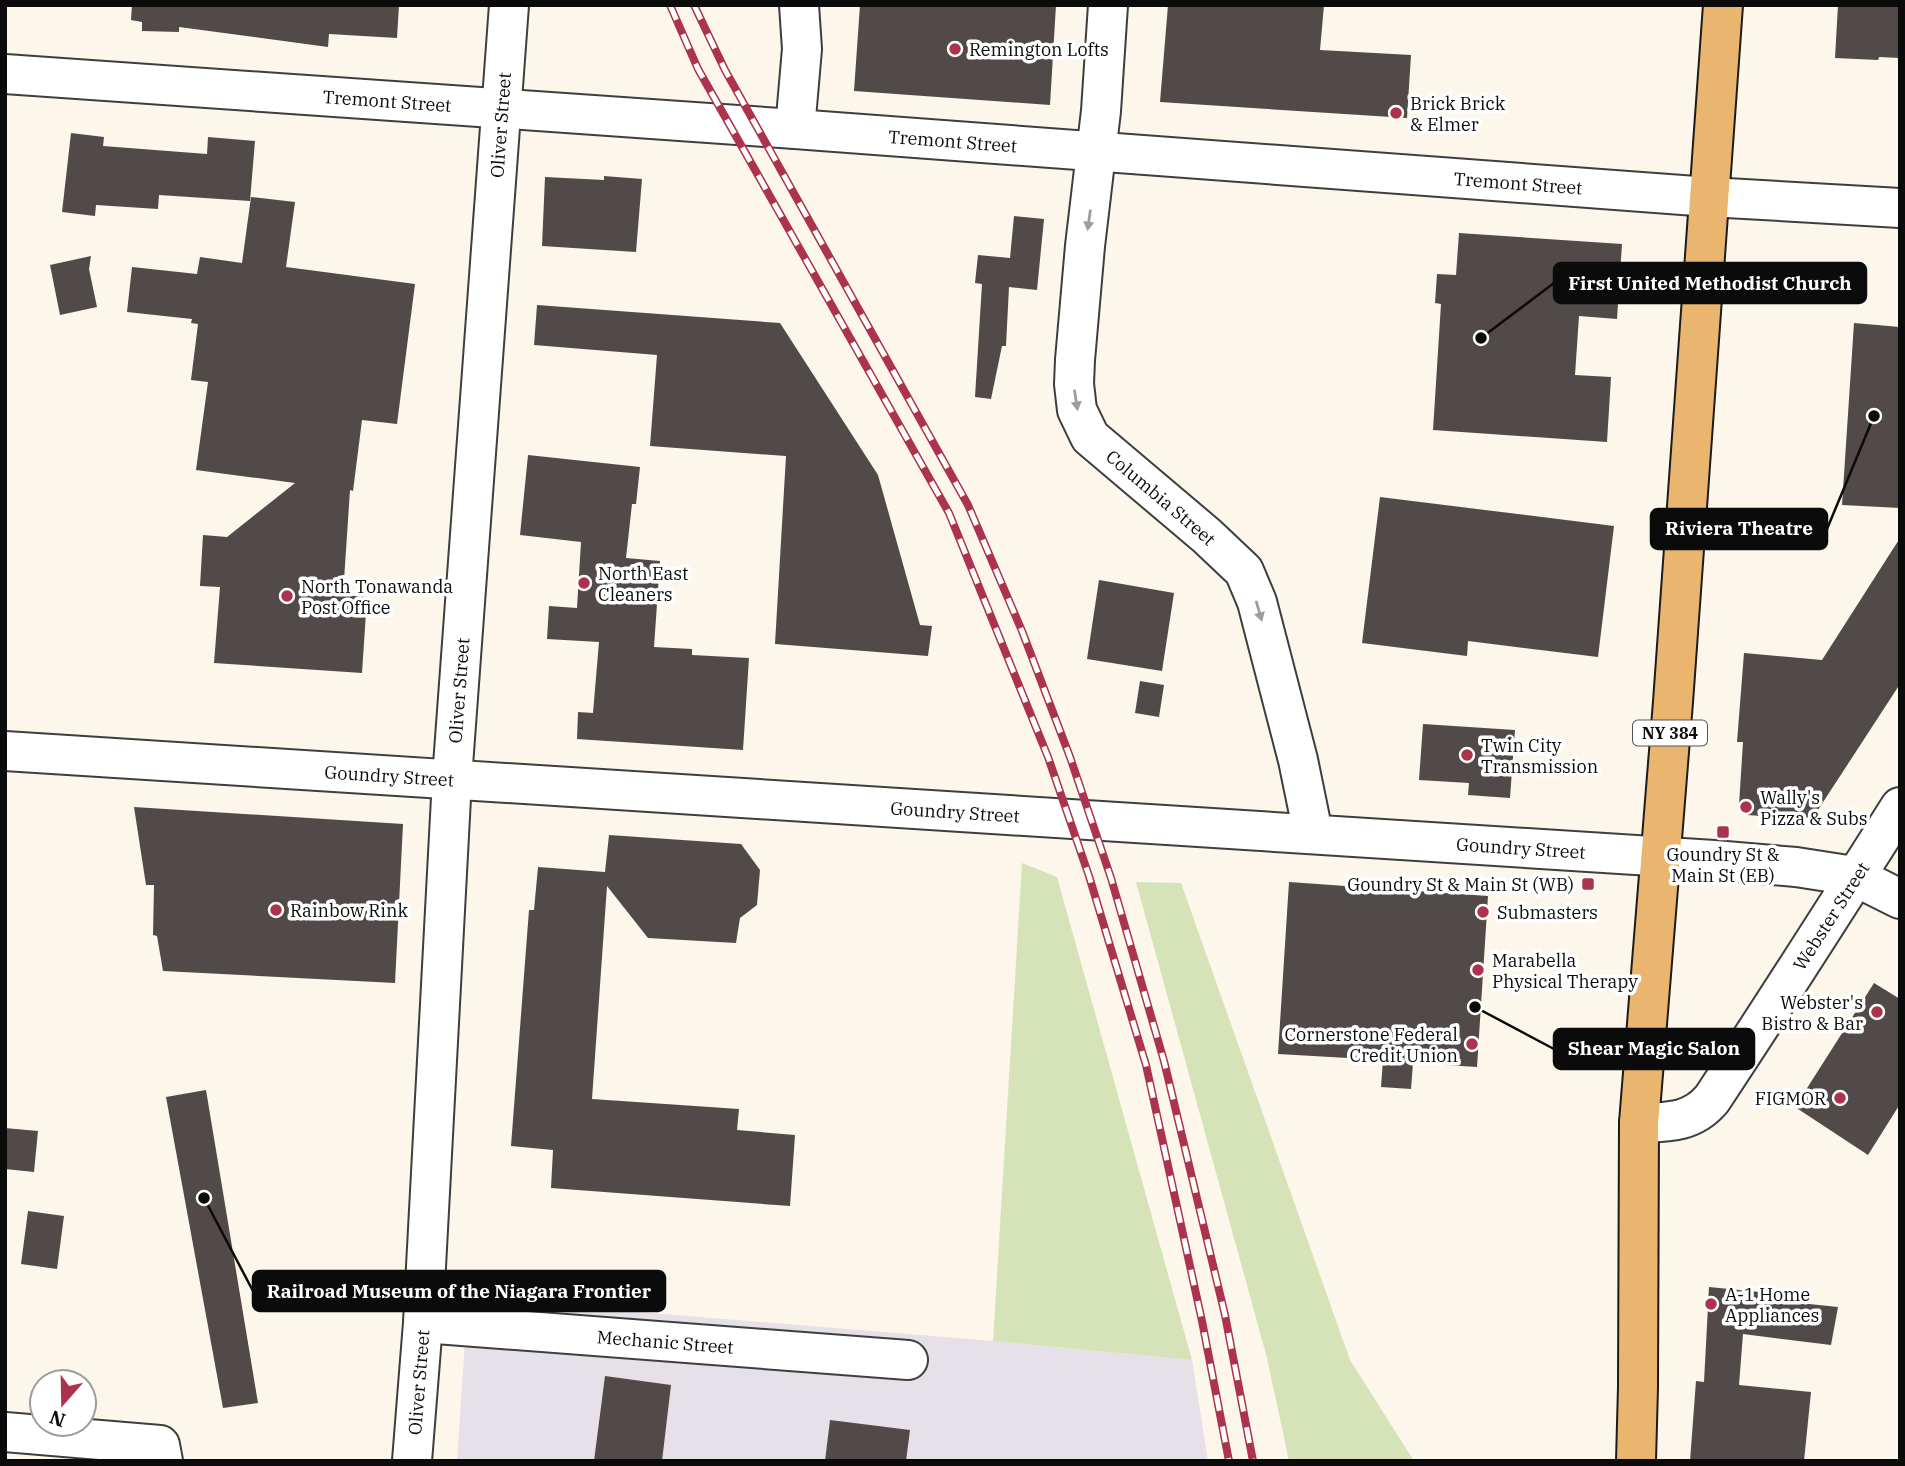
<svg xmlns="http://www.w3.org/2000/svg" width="1905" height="1466" viewBox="0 0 1905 1466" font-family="'IBM Plex Serif',serif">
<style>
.industrial{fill:#e6e0e9}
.green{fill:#d6e3b9}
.building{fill:#524a48}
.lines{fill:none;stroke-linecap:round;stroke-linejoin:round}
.minor-casing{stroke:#3e3e3e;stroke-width:42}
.major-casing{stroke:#1c1c1c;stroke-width:42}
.minor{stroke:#fff;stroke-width:38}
.major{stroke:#eab56e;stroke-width:38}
.rail-casing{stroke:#ab334e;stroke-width:8}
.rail{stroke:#fff;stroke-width:5;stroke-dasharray:16;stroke-linecap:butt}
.oneway{fill:#9d9d9d}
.poi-dot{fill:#ab334e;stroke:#fff;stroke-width:2.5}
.labels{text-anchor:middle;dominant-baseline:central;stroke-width:7;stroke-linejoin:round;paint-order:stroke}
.shield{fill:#fff;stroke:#545454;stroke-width:2}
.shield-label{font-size:16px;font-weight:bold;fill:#0b0b0b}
.poi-label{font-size:18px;fill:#0b0b0b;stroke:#fff;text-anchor:start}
.street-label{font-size:18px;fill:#0b0b0b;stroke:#fff}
.leader{fill:none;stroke:#0b0b0b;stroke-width:2.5}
.callout-dot{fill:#0b0b0b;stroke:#fff;stroke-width:2.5}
.callout{fill:#0b0b0b;stroke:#0b0b0b;stroke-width:2.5}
.callout-label{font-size:19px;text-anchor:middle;font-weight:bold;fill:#fff}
</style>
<rect width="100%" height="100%" fill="#fdf6eb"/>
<path class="industrial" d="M468,1298L993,1341L1192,1360L1208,1461H457Z"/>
<path class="green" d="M1022,863L1057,877L1192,1360L993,1341Z
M1136,882L1181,883L1350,1360L1414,1461H1289L1267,1358Z"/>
<path class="building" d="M132,5H399L397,38L329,34L328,47L179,27V32L142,31V22L131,20Z
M860,5H1056L1050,105L854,91Z
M1168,5H1324L1320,50L1411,55L1407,118L1160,102Z
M1838,5H1900V58L1879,57L1878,60L1835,58Z
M71,133L104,137L103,146L207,154L208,137L255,141L250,201L159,195L158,209L96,205L95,216L62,212Z
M604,176L642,179L636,252L542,246L545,177L604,180Z
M251,197L295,202L286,267L415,284L397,424L362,420L353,491L350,490L343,595L367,597L362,673L214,663L220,587L200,586L203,535L227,537L295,483L196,470L208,382L191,380L198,324L191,323L192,319L127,312L132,267L197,274L200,257L242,263Z
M1014,216L1044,219L1037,290L1009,287L1006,346H1002L991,399L975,397L982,284L975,283L978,255L1010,258Z
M1459,233L1622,244L1617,319L1579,316L1575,375L1611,377L1607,442L1433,430L1441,304L1435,303L1437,274L1456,275Z
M91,256L89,269L97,307L60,315L50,265Z
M537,305L780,323L878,475L920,625L932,626L928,656L775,644L786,456L650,446L657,355L534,345Z
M1854,323L1900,327V508L1842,505Z
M528,455L640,467L636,504H632L626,558L660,561L654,647L692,649V655L749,658L743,750L577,739L578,712L593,713L599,642L547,639L549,606L577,608L581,542L520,535Z
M1380,497L1614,526L1598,657L1468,641L1467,656L1362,643Z
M1900,538V684L1816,813L1804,819L1747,815L1739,805L1743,742H1737L1744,653L1822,660Z
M1099,580L1174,593L1162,671L1087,659Z
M1140,681L1164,685L1159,717L1135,713Z
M1423,724L1515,730L1510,798L1468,795L1469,783L1419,780Z
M134,807L403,824L395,983L163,971L157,936L153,935L154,885H146Z
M609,835L741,844L760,870L757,905L740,918L736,943L648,938L607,886L592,1099L739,1109L737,1130L795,1135L790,1206L551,1188L553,1150L511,1146L529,910H534L538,867L605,872Z
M1289,882L1488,896L1477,1067L1413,1063L1411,1089L1381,1087L1383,1060L1278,1054Z
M1874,983L1900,999V1104L1868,1155L1795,1107Z
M206,1090L258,1403L223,1408L166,1097Z
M5,1128L38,1131L34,1172L5,1169Z
M28,1211L64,1216L57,1269L21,1264Z
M1709,1287L1790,1295V1302L1838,1307L1831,1345L1743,1334L1739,1385L1811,1392L1804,1461H1690L1696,1381L1704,1382Z
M605,1376L671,1385L662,1461H594Z
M830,1420L910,1430L906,1461H825Z"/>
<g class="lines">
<defs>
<g id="minor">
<path id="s1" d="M1108,5L1101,111L1085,246L1075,360L1074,384L1077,410L1090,437L1207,536L1244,571L1257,602L1298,760L1313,833"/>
<path id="s2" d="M5,74L795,129L1709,197L1900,208"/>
<path d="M795,129L802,49L799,5"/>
<path id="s3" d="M5,751L1714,860L1796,867L1854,876L1900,899"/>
<path id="s4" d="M1639,1123C1668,1122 1692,1123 1712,1099C1776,1002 1838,905 1900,807"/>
<path id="s5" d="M423,1323L908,1360"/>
<path d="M5,1432L160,1445L163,1461"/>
<path id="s6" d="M412,1461L423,1323L452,779L509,5"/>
</g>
<path id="major" d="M1636,1461L1638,1387L1639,1123L1673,702L1723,5"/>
</defs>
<use href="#minor" class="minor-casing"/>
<use href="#major" class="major-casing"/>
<use href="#minor" class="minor"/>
<use href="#major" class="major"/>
<defs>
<path id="rail" d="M670,5L698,69L949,513L1048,757L1089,876L1146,1065L1202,1321L1229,1461
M694,5L725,70L968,505L1022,631L1070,757L1111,878L1164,1061L1225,1315L1253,1461"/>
</defs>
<use href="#rail" class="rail-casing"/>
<use href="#rail" class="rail"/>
</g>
<defs><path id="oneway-solid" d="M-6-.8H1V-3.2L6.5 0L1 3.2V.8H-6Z" transform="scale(1.75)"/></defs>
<g class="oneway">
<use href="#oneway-solid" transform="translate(1089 220) rotate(98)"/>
<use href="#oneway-solid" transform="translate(1076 400) rotate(81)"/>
<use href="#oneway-solid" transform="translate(1259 611) rotate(74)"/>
</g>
<g class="poi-dot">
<circle cx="955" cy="49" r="7"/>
<circle cx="1396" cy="113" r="7"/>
<circle cx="584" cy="583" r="7"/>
<circle cx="287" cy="596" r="7"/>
<circle cx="1467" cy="755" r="7"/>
<circle cx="1746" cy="807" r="7"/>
<rect x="1716" y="825" width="14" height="14" rx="3.5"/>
<rect x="1581" y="877" width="14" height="14" rx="3.5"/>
<circle cx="276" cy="910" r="7"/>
<circle cx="1483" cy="912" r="7"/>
<circle cx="1478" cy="970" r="7"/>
<circle cx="1877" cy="1012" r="7"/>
<circle cx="1472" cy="1044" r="7"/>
<circle cx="1840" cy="1098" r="7"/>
<circle cx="1711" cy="1304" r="7"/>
</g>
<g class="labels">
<rect class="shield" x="1633" y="720.5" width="74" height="25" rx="5"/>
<g class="shield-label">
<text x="1670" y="733">NY 384</text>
</g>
<g class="poi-label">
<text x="969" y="49">Remington Lofts</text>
<text x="1410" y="103">Brick Brick<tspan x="1410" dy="21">&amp; Elmer</tspan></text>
<text x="598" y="573">North East<tspan x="598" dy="21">Cleaners</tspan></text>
<text x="301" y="586">North Tonawanda<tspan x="301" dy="21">Post Office</tspan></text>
<text x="1481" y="745">Twin City<tspan x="1481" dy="21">Transmission</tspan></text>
<text x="1760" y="797">Wally's<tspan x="1760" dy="21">Pizza &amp; Subs</tspan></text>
<text x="1723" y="854" text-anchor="middle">Goundry St &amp;<tspan x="1723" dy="21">Main St (EB)</tspan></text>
<text x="1574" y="884" text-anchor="end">Goundry St &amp; Main St (WB)</text>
<text x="290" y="910">Rainbow Rink</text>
<text x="1497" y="912">Submasters</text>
<text x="1492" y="960">Marabella<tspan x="1492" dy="21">Physical Therapy</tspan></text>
<text x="1863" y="1002" text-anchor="end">Webster's<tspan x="1863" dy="21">Bistro &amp; Bar</tspan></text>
<text x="1458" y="1034" text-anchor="end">Cornerstone Federal<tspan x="1458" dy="21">Credit Union</tspan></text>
<text x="1826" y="1098" text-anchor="end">FIGMOR</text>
<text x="1725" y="1294">A-1 Home<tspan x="1725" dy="21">Appliances</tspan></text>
</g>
<g class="street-label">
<text stroke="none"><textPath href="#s2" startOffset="383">Tremont Street</textPath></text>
<text stroke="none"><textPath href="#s6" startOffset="1339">Oliver Street</textPath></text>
<text stroke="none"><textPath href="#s2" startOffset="950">Tremont Street</textPath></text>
<text stroke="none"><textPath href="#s2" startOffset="1517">Tremont Street</textPath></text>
<text stroke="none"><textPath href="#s1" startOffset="530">Columbia Street</textPath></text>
<text stroke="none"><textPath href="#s6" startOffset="772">Oliver Street</textPath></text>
<text stroke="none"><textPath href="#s3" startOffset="385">Goundry Street</textPath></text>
<text stroke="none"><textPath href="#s3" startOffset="952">Goundry Street</textPath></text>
<text stroke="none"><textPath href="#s3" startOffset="1519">Goundry Street</textPath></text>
<text stroke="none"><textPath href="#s4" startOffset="298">Webster Street</textPath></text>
<text stroke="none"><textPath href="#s5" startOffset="243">Mechanic Street</textPath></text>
<text stroke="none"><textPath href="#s6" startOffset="79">Oliver Street</textPath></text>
</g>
</g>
<path class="leader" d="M1481 338L1554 283M1874 416L1827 529M1475 1007L1554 1049M204 1198L253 1291"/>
<g class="callout-dot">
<circle cx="1481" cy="338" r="7"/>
<circle cx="1874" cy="416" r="7"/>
<circle cx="1475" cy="1007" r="7"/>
<circle cx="204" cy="1198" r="7"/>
</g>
<g class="callout">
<rect x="1554" y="263" width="312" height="40" rx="7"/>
<rect x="1651" y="509" width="176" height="40" rx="7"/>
<rect x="1554" y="1029" width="200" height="40" rx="7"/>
<rect x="253" y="1271" width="412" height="40" rx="7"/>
</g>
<g class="callout-label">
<text x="1710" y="290">First United Methodist Church</text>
<text x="1739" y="535">Riviera Theatre</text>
<text x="1654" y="1055">Shear Magic Salon</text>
<text x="459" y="1298">Railroad Museum of the Niagara Frontier</text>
</g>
<rect width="1905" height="1466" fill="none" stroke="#0b0b0b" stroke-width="14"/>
<g transform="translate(63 1403) rotate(200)"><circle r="33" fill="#ffffff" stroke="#9d9d9d" stroke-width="2"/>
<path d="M0-5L12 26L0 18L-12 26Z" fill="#ab334e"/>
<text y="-10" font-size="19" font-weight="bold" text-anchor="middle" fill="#0b0b0b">N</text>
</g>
</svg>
